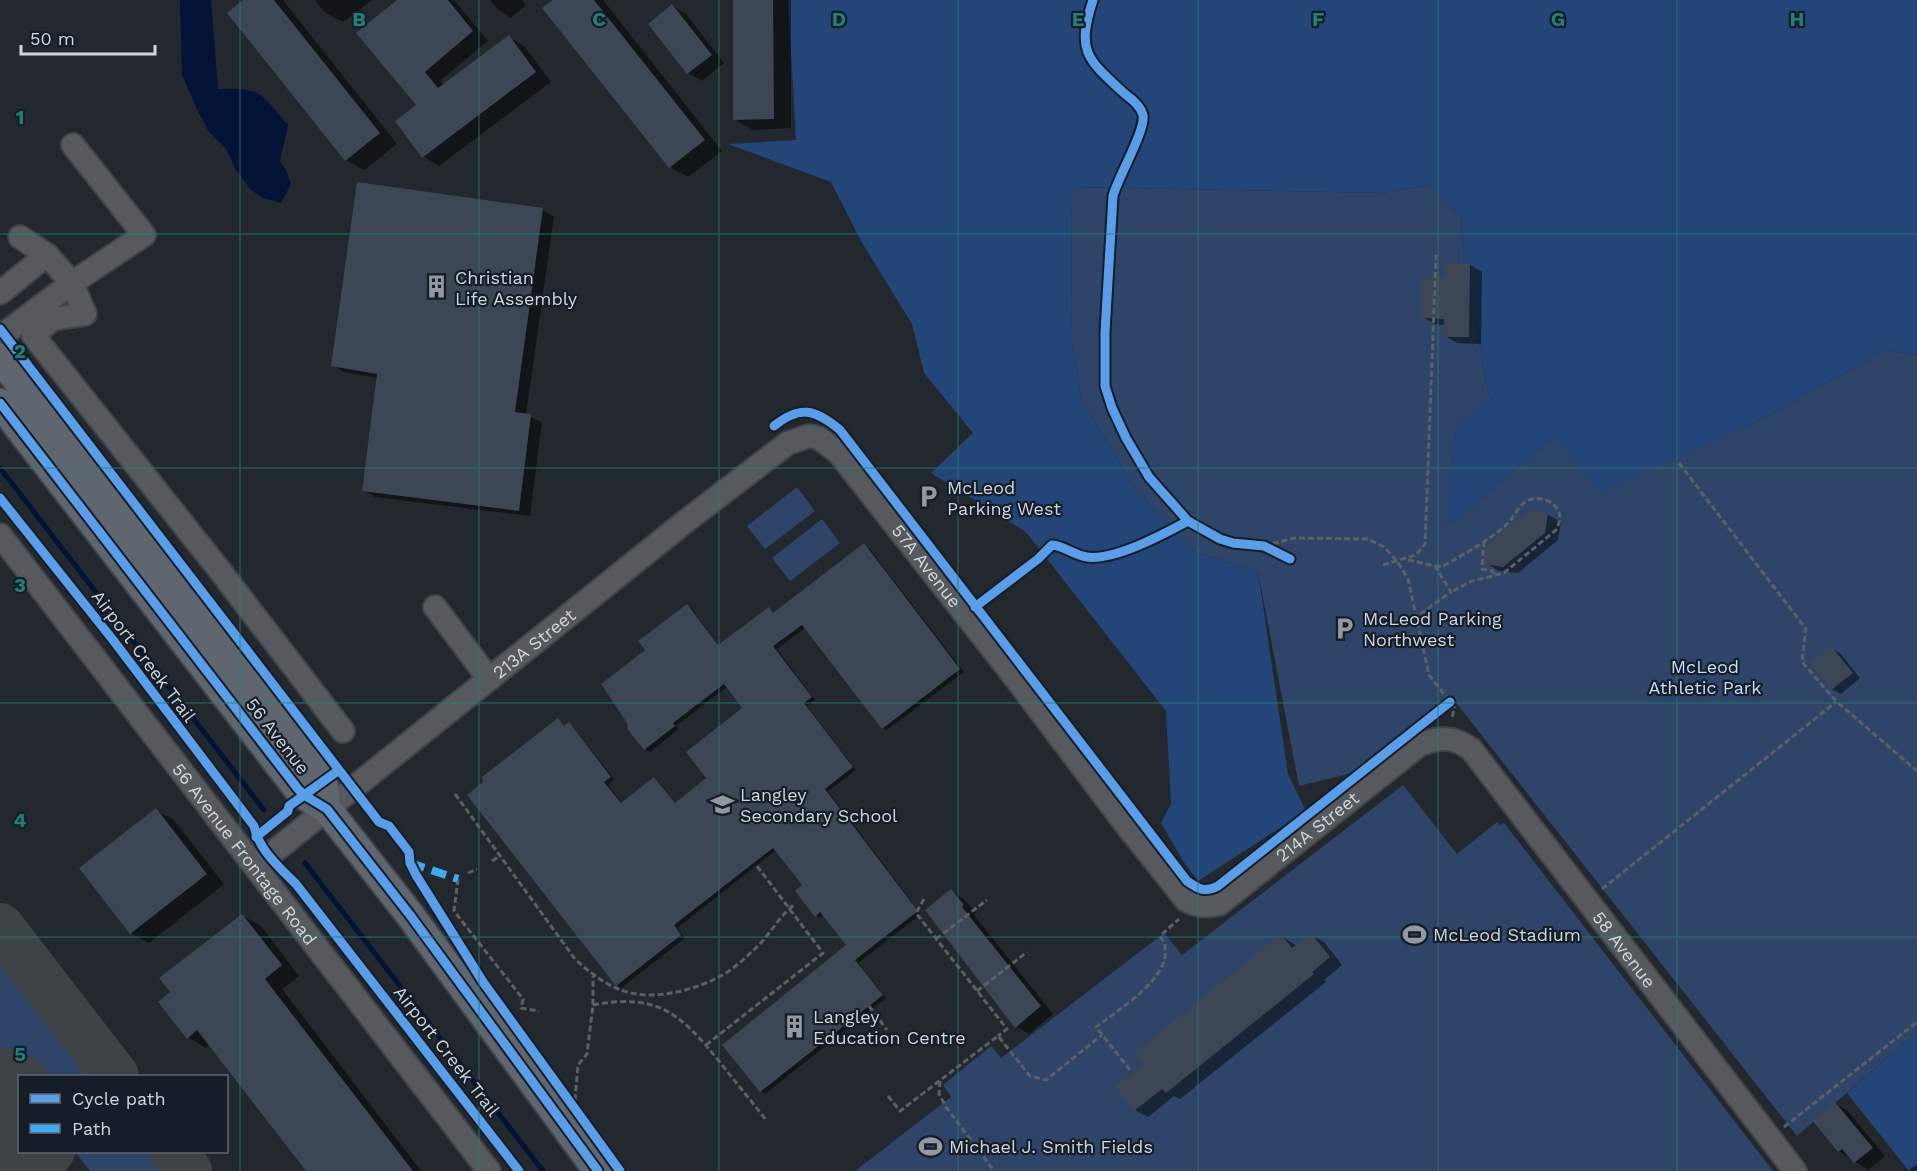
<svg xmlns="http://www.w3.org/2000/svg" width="1917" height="1171" viewBox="0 0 1917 1171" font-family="'Work Sans',sans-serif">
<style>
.green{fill:#2e4569}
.forest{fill:#244577}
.water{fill:#031338}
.shadow{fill:#0007}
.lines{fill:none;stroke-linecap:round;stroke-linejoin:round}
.stream{stroke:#031338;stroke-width:5}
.taxiway{stroke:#3e4348;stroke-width:48}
.runway{stroke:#3e4348;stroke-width:120}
.building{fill:#3d4654}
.minor-casing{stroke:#40444a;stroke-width:26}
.major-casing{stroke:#40444a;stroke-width:32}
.path{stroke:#5c5f64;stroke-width:3;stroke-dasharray:6 3;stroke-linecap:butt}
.minor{stroke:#565a5f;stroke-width:22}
.major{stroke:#60666f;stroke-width:28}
.quiet{stroke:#3fa9f5;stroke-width:8;stroke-dasharray:15 8;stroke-linecap:butt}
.cycleway-casing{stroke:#151d28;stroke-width:13}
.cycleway{stroke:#5a9eea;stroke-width:9}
.grid{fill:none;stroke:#228079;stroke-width:1.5;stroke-opacity:0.55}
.labels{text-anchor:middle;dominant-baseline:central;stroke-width:4.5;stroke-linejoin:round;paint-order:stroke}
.poi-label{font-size:18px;fill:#d1d6de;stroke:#151d28;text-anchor:start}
.street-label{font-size:18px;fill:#d1d6de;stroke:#151d28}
.park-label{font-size:18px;fill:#c6dcff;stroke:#151d28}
.grid-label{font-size:20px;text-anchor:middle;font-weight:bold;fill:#228079;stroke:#151d28;stroke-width:4.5;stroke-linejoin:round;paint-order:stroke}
</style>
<rect width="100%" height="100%" fill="#23282e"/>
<path class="green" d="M1430,185L1461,217L1464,263L1489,397L1455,430L1447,527L1555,437L1674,457L1758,421L1886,350L1917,355V1032L1797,1136L1454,700L1356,772L1299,786L1258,572L1193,551L1136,489L1082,401L1072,342L1071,187L1383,193Z
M797,487L815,511L765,549L747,526Z
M822,519L840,543L790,581L772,558Z
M1403,785L1457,854L1497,822L1500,825L1504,823L1773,1171H855L951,1097L943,1085L991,1046L1001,1058L1164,933L1182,955Z
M0,943L103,1076H20L19,1080L0,1055Z
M75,1152H161L176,1171H90Z"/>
<path class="forest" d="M788,0H1917V355L1886,350L1758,421L1600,492L1555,437L1446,528L1455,430L1489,396L1464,263L1461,217L1430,185L1383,193L1071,187L1072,342L1082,401L1136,489L1193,551L1258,572L1288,774L1306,811L1198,881L1185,864L1161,823L1171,804L1166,711L1026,532L931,473L973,433L924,373L912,324L861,241L831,182L728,144L796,140Z
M1917,1032V1171H1909L1847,1093Z"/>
<path class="water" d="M180,0H211L218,89C262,87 260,93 288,125L280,161L286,170L291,184L281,203L263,198L251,190L236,170L226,149L209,132L196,107L182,75Z"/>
<path class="shadow" d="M245,0H283L397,144L364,170L346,160Z
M315,0H372L343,22L324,12Z
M399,0H454L488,41L440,81L444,86L509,37L525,47L551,82L439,166L423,156L418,105Z
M490,0H522L526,5L511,18L498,10Z
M556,0H603L722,151L688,177L670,167Z
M735,0H791V128L753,130L735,120Z
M673,6L686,14L724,63L702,81L688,73Z
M542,210L554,216L526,415L542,422L530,516L375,497L364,490L378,378L344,372L333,365Z
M1470,265L1482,272L1481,344L1457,343L1445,336V325L1435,324L1422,317L1446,278Z
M1548,515L1561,522L1558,540L1518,573L1499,571L1486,563Z
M864,545L868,547L964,672L887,730L883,728L806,627L777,649L815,700L807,706L856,770L828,791L921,914L858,963L886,998L765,1094L761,1091L848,945L824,915L820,918L816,915L804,885L776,850L677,928L685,938L621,988L617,985L469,795L558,720L566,727L569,724L573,727L614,779L608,785L622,803L654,778L658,781L676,804L708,779L745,708L728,686L676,726L679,729L650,752L645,749L629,729L647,650L687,606L691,608L719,646L769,609L775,614Z
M1831,648L1840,653L1860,678L1841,694L1832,689Z
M156,810L174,820L224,884L149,943L131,933Z
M951,891L964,899L976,913L974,915L1053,1014L1029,1034L1016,1026Z
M243,916L261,926L299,976L282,989L421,1171H307L210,1044L206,1048L188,1037L172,993Z
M1311,935L1324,942L1342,965L1324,980L1326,982L1180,1099L1174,1096L1148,1117L1135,1110L1145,1065L1281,936L1297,946Z
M1835,1104L1848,1111L1885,1156L1868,1170L1839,1151Z
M1917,1164V1171H1908Z"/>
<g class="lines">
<path class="stream" d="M0,468L264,810
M305,863L543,1171"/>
<path class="taxiway" d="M0,927L115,1076
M173,1152L188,1171"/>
<path class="runway" d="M0,1107L20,1132"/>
</g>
<path class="building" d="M243,0H274L380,133L345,161L227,13Z
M397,0H448L473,31L425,72L438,88L509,35L536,72L422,158L395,121L416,105L356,33Z
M553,0H594L705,140L669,168L542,8Z
M733,0H773L774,119L733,120Z
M672,4L712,55L687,74L648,24Z
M357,182L543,208L515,412L531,414L519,511L362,491L377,374L331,366Z
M1445,263L1470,264L1469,337H1443L1444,319L1421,318L1422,277H1444Z
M1529,510L1548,513L1545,533L1503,567L1484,564L1487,545Z
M864,543L960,669L882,729L802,625L773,646L812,697L804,703L853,767L825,789L918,911L855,960L883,995L760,1092L722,1045L846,945L820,912L815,917L795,891L802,885L773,848L674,925L681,935L616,986L467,795L483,782L482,777L558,718L564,726L569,722L611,777L604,782L621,803L654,777L675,803L706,778L686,752L742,708L724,684L673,723L675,726L644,750L628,730L627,723L601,684L645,650L638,641L687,604L718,645L769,607L773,613Z
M1831,646L1853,673L1831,690L1810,663Z
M156,808L207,874L130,934L79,868Z
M951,889L964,905L962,907L1041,1006L1015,1028L925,910Z
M242,914L282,965L265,979L413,1171H306L197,1030L187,1039L158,1002L170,992L159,978Z
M1311,933L1330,957L1312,972L1314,974L1166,1093L1162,1089L1134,1111L1115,1086L1143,1065L1134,1053L1281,934L1292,948Z
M1835,1102L1873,1148L1854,1163L1842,1149L1838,1152L1812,1120Z"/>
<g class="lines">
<defs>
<g id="minor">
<path d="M20,237L47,255L72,283L85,314L53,319L33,335L221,572L343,731"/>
<path d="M0,293L47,255"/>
<path d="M0,337L72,283L144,235L73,145"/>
<path id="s1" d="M0,535L489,1171"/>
<path d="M435,607L489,679"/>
<path id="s2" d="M256,866L686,521L788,443L809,436L819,438L838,452L1017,680L1123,821L1186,900C1198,906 1205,907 1219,904L1419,745C1439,737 1453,736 1471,749L1795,1171"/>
</g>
<path id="major" d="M0,358L318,770L323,781L327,809
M0,403L298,789L304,795L327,809L410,915L598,1171"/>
</defs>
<use href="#minor" class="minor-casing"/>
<use href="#major" class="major-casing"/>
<path class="path" d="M1679,463L1806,629L1802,662L1836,701L1917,771
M1484,541L1482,569L1492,571L1496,576
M1264,546L1295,538L1368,539L1384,547L1397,561L1408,579L1429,675L1454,707L1452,720
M1408,560L1435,566L1451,592L1416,617
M1383,565L1416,555L1425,544L1436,255
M1435,566L1442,567C1463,554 1487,542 1505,526C1514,519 1517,506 1527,501C1537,495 1554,500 1559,512C1561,518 1559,524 1556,530L1504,573L1472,581L1451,592
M455,794L575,959C589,972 603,983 621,990C649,1001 688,992 715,979C731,972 745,958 758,946C771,933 779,916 795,904
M492,861L500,856
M468,873L477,869
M458,879L454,911L523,999L521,1008L539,1011
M1602,889L1836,702
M924,899L916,913L1007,1029L998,1036
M936,939L987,900
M977,991L1027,952
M593,1005C657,993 680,1013 718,1060C735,1081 751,1101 767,1121
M869,1006L887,1030
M706,1045L823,953L757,866
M1130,1070L1096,1027C1119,1009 1185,970 1160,936L1179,919
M940,1081L939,1094L946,1107L994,1171
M888,1096L900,1111L998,1036L1030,1076L1046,1080L1102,1035
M575,1100L578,1065L587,1054L593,1005V976
M1784,1127L1917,1022"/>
<use href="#minor" class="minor"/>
<use href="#major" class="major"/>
<path class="quiet" d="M410,863L458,879"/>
<defs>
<path id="cycleway" d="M1093,0C1076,52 1087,59 1125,94C1132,99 1141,106 1143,115C1146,130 1118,177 1113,196L1105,332V386L1112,408L1126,438L1149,477L1188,521L1220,539L1233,543L1264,546L1290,559
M0,329L379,822L389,826L409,852L410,863L416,875L483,982L620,1171
M0,403L298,789L304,795L327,809L410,915L598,1171
M774,426C800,405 815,409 840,430L1187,881C1198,889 1205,893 1218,886L1450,702
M0,498L113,640L254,826C258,849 280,868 296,884L519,1171
M975,607L1038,559L1052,545C1064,546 1074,555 1087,557C1114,561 1164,534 1188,521
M256,837L288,811L289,806L339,770"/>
</defs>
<use href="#cycleway" class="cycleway-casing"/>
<use href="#cycleway" class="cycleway"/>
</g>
<path class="grid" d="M240,0V1171M479,0V1171M719,0V1171M958,0V1171M1198,0V1171M1438,0V1171M1677,0V1171M0,234H1917M0,468H1917M0,703H1917M0,937H1917"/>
<defs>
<symbol id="building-bare" viewBox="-9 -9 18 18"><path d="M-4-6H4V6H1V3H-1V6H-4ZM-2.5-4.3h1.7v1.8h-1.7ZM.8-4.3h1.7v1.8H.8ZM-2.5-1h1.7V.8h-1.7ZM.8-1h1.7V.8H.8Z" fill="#9499a0" stroke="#151d28" stroke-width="2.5" paint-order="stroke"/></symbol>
<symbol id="parking-bare" viewBox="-9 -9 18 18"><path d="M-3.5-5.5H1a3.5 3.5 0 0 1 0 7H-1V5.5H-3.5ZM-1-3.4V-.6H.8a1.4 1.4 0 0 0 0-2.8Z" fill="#9499a0" stroke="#151d28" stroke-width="2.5" paint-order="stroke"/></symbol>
<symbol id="school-bare" viewBox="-9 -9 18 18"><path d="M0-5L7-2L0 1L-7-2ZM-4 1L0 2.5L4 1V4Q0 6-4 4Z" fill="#9499a0" stroke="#151d28" stroke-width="2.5" paint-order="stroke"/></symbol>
<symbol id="stadium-bare" viewBox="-9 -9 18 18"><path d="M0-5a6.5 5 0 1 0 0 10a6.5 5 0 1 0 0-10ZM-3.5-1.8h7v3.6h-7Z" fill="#9499a0" stroke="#151d28" stroke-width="2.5" paint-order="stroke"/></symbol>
</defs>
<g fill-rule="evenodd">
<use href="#building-bare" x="420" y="270" width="33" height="33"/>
<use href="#parking-bare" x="912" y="480" width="33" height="33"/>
<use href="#parking-bare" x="1328" y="612" width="33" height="33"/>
<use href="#school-bare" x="706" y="788" width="33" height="33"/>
<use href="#stadium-bare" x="1398" y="918" width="33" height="33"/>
<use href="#building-bare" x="778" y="1010" width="33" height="33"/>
<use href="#stadium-bare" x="914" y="1130" width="33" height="33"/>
</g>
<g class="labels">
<g class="poi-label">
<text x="455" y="277">Christian<tspan x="455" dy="21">Life Assembly</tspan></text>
<text x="947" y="487">McLeod<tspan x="947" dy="21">Parking West</tspan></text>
<text x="1363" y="618">McLeod Parking<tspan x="1363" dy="21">Northwest</tspan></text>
<text x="740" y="794">Langley<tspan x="740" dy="21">Secondary School</tspan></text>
<text x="1433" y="934">McLeod Stadium</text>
<text x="813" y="1016">Langley<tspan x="813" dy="21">Education Centre</tspan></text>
<text x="949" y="1146">Michael J. Smith Fields</text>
</g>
<g class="street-label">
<text stroke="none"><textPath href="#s2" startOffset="880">57A Avenue</textPath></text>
<text stroke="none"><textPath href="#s2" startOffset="356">213A Street</textPath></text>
<text transform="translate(144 656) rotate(53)">Airport Creek Trail</text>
<text transform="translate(278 736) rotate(52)">56 Avenue</text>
<text stroke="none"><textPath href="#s2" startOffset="1462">214A Street</textPath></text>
<text stroke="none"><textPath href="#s1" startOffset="402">56 Avenue Frontage Road</textPath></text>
<text stroke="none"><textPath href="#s2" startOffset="1900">58 Avenue</textPath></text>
<text transform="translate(447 1051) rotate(52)">Airport Creek Trail</text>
</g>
<g class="park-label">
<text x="1705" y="666">McLeod<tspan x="1705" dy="21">Athletic Park</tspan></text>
</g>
</g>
<g class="grid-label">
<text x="359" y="26">B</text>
<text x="599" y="26">C</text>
<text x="839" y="26">D</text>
<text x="1078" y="26">E</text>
<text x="1318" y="26">F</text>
<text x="1558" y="26">G</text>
<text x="1797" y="26">H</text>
<text x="20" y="124">1</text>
<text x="20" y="358">2</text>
<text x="20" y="592">3</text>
<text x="20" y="827">4</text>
<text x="20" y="1061">5</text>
</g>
<rect x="18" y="1075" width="210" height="78" fill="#151d28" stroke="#606771" stroke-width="1.5"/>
<rect x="30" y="1094" width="30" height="9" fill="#5a9eea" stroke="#606771" stroke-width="1.5"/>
<text x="72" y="1105" font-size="18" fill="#d1d6de">Cycle path</text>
<rect x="30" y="1124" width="30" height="9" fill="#3fa9f5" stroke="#606771" stroke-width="1.5"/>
<text x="72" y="1135" font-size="18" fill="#d1d6de">Path</text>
<path d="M21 45v9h134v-9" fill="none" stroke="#d1d6de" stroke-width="3"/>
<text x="30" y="45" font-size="18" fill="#d1d6de" stroke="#151d28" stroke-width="4.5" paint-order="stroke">50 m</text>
</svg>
